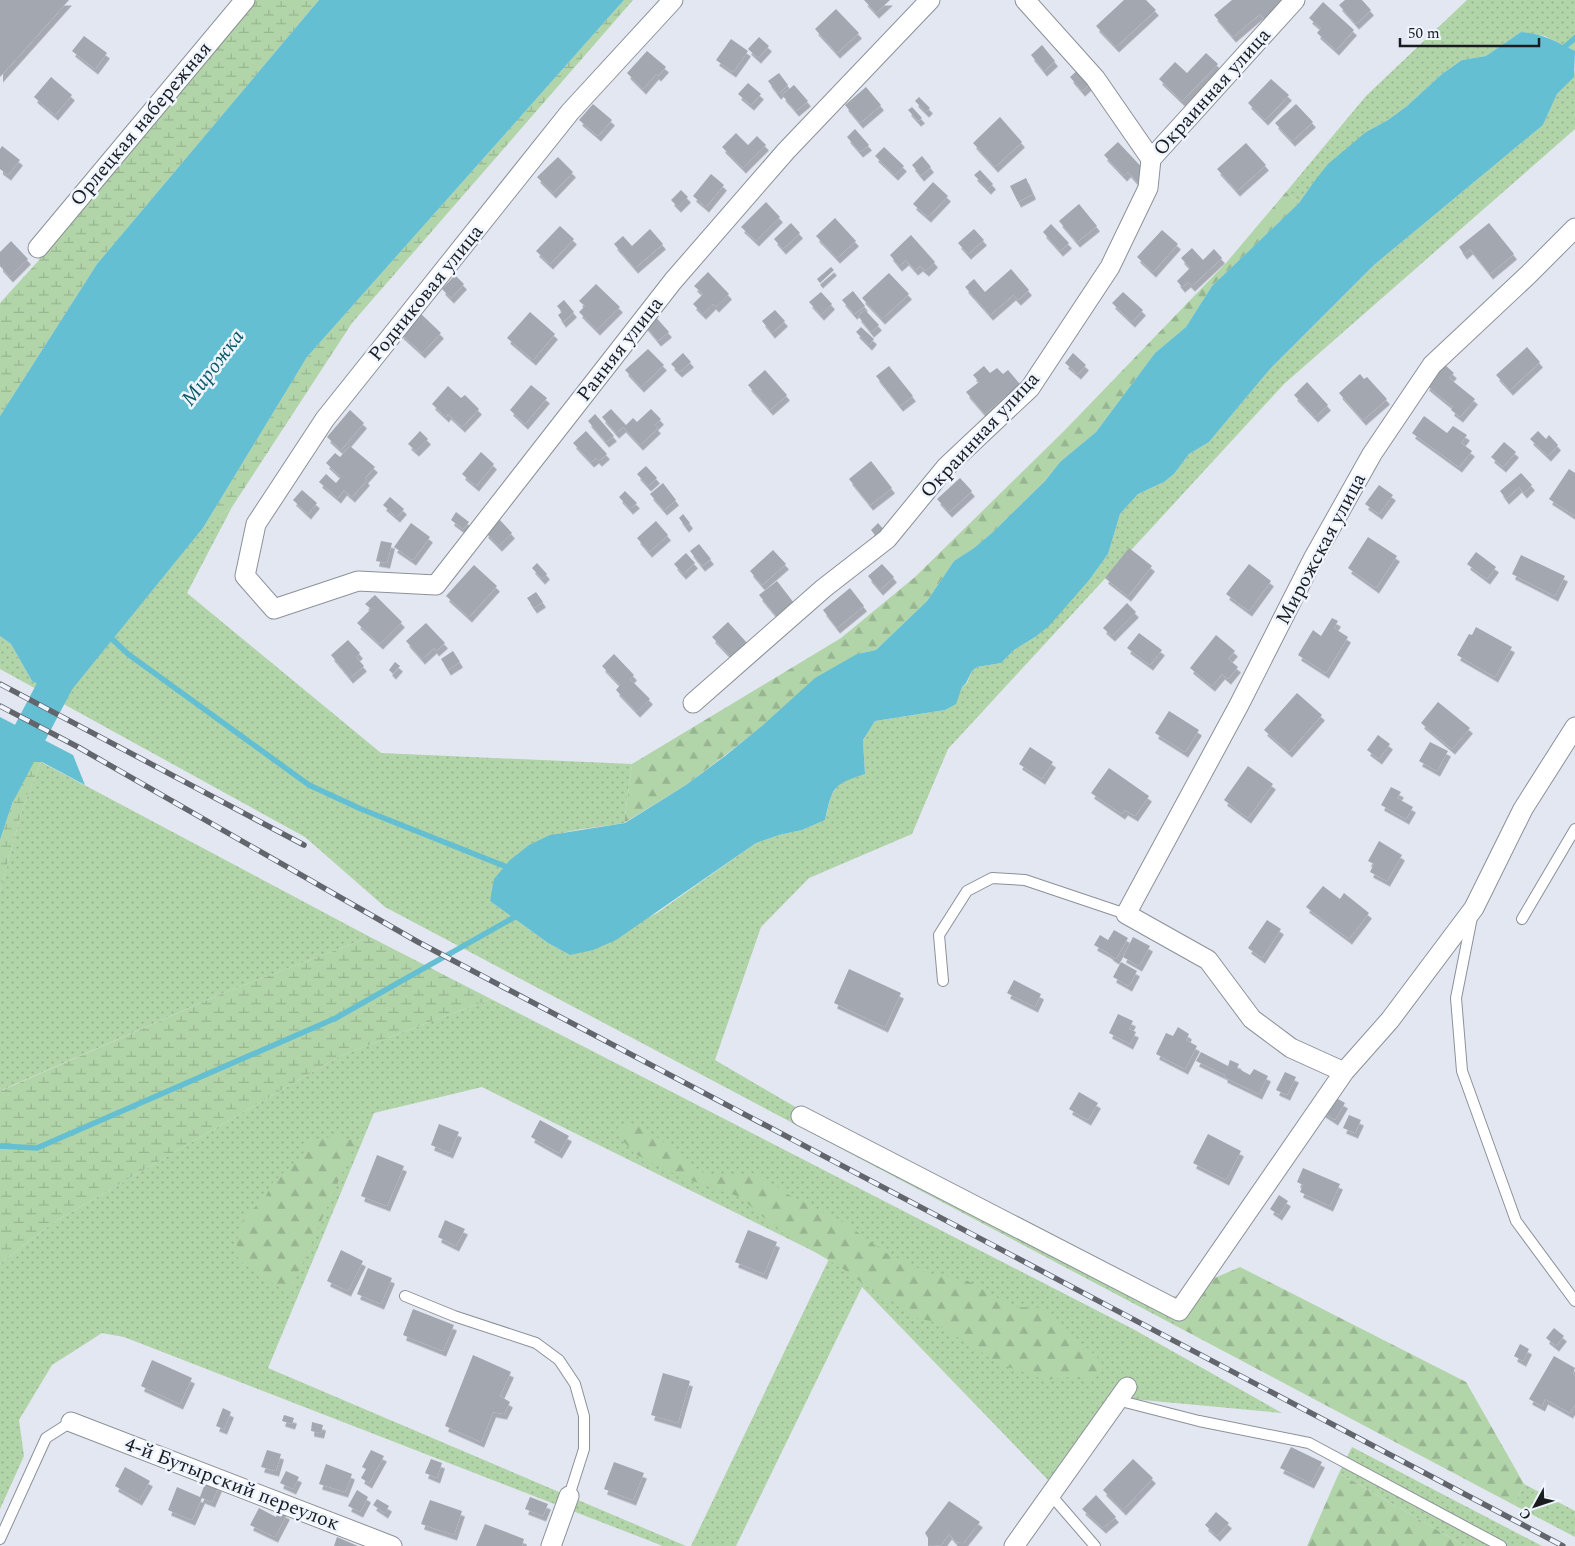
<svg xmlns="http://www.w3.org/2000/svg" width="1575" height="1546" viewBox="0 0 1575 1546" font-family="Spectral,serif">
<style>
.grass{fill:url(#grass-dots)}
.forest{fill:url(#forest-firs)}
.wetland{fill:url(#wetland-marsh)}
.water{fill:#64bfd3}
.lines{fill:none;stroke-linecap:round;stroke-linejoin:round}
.stream{stroke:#64bfd3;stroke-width:5.5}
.river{stroke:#64bfd3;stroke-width:34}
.building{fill:#a2a7b0;filter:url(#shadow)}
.lane-casing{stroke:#8c9199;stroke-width:12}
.street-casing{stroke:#8c9199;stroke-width:21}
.lane{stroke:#fff;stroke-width:10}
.street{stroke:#fff;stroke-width:19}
.rail-casing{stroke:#62656b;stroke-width:5.5}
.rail{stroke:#eff5fe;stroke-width:4;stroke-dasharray:11;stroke-linecap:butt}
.labels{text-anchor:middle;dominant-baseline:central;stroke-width:5;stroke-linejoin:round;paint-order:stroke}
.street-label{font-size:20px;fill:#1a1c1f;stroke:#eff5fe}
.water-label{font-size:21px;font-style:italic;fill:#0c5b69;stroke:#eff5fe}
</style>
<defs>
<pattern id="grass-dots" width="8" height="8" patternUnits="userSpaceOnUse" patternTransform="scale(1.25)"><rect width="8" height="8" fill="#b2d4a9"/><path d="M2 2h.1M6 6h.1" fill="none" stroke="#98b591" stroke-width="1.8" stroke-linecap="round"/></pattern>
<pattern id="forest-firs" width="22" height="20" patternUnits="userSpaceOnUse" patternTransform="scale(1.25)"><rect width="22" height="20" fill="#b2d4a9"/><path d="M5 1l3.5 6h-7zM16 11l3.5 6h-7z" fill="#98b591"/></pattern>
<pattern id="wetland-marsh" width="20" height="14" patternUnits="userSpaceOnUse" patternTransform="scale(1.25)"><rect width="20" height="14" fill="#b2d4a9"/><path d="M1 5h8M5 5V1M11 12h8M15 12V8" fill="none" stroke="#98b591"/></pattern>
<filter id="shadow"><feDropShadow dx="3" dy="5.5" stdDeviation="0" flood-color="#0004"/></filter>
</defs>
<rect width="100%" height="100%" fill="#e2e7f1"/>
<path class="grass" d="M1467,0H1575V51L1545,36L1521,32L1486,56L1462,60L1442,74L1407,106L1388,120L1366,132L1313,183L1299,203L1286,192L1366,96Z
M1575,70V129L1284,384L948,749L912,834L809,878L761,927L715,1060L804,1112L1169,1299L1210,1280L1178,1327L385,907L305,837L0,669V636L11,644L32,681L65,697L203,528L232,507L187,593L381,753L632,764L624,823C586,830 540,829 512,860C503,869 496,889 490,901L548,943L570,955L657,913L756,843L779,835L802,830L825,820L831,796L840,782L865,774L863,740L875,721L945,710L955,704L962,687L967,683L972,671L977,667L1001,663L1014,650L1035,637L1090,579L1108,554L1120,514L1138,494L1164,482L1174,474L1189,454L1209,442L1270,369L1374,265L1543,125L1557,94L1573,77Z
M41,762L370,937L223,993L2,1090L0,1089V891L23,807Z
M491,999L1133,1329L1282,1413L1132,1399L1110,1394L1048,1480L862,1287L736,1546H691L829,1259L482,1087L374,1113L268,1368L686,1546H663L124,1337L102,1333L52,1365L19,1420L24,1456L0,1509V1264L51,1224L340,1056Z
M1352,1447L1542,1546H1465L1339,1473Z
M1524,1484L1575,1511V1537L1514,1505Z"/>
<path class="forest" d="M1286,192L1299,203L1212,286L1186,327L1155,353L1096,432L1060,462L1045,481L993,532L974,548L954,561L927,601L876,650L857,654L686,785L624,823L632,764L841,638L915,577L1064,431L1226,263Z
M631,1123L641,1125L701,1172L721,1177L752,1173L762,1176L787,1194L844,1222L884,1252L928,1273L968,1281L1013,1307L1041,1308L1097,1357L1101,1365L1094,1381L1065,1377L1046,1380L1002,1365L931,1321L912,1317L898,1304L881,1297L845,1270L777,1229L740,1197L684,1178L650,1162L634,1153L616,1133L620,1124Z
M338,1136L356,1141L289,1294L239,1261L236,1252L238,1235L244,1217L265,1198L273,1182L303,1155L305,1147L312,1140Z
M1240,1267L1466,1382L1524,1484L1514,1505L1178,1327L1210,1280Z
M1339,1473L1465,1546H1307Z"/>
<path class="wetland" d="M249,0H319L97,264L0,416V303L40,259L30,249Z
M624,0H633L352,323L232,507L203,528L307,357Z
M26,762H41L23,807L0,891V840Z
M370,937L491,999L340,1056L51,1224L0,1264V1089L3,1090L223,993Z"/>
<path class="water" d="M319,0H624L307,357L203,528L65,698L32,681L11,644L0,636V416L97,264Z
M1521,32C1542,33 1557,42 1575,51L1574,77L1557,94L1543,125L1374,265L1270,369L1209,442L1189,454L1174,474L1164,482L1138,494L1120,514L1108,554L1090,579L1049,626L1035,637L1014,650L1001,663L977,667L972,671L966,683L962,687L956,704L945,710L875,721L863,740L865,774C832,785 833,786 825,820L802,830L779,835L756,843L616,940L593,950L570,955L548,943L490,901L494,879L510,860L529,845L550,835L625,823L686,785L725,756L762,726L815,678L857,654L876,650L927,601L954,561L974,548L993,532L1045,481L1060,462L1096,432L1155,353L1186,327L1212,286L1299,203L1313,183L1328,164L1366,132L1388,120L1407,106L1442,74L1462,60L1486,56Z
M0,717L73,755L85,785L42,762H26L0,840Z"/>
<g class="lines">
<path class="stream" d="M1561,50L1575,38
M108,635L128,654L309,785L361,809L512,869
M0,1146L37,1148L336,1018L520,914"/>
<path class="river" d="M0,790L73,651"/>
</g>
<path class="building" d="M0,0H69L0,77Z
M864,0H890L876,13Z
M1124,0H1146L1156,10L1116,47L1096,26Z
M1232,0H1285L1272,11L1275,15L1267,22L1260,14L1233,37L1214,15Z
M1345,0H1362L1371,10L1356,24L1339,5Z
M1323,2L1354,30L1336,50L1317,33L1321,28L1309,18Z
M836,9L859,33L837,53L815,29Z
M84,36L107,53L95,69L72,51Z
M759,37L769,46L758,58L748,49Z
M731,39L748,51L733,72L716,60Z
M1042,45L1055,61L1044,71L1031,55Z
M647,51L666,67L658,76L656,74L643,89L627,73Z
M1206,53L1218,64L1182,101L1159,79L1175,62L1187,73Z
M1081,67L1093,81L1082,91L1070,77Z
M779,73L788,85L778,94L768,81Z
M51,77L72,95L55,115L34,97Z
M1271,79L1289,95L1265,120L1248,103Z
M748,83L761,94L751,105L738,94Z
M794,85L808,101L796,111L782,95Z
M866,87L881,105L860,123L845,105Z
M919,97L930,108L926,112L915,101Z
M593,104L612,120L598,136L579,120Z
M1296,104L1313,122L1292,141L1275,123Z
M912,107L922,118L918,121L908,110Z
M1000,117L1022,142L995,167L973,143Z
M855,129L869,145L860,152L847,137Z
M736,133L748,145L757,136L766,145L743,168L722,147Z
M1118,142L1149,175L1139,184L1128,172L1124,176L1104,155Z
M1246,143L1266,165L1237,191L1217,169Z
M2,146L20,160L8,175L0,169V149Z
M884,147L904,166L895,175L875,156Z
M922,156L931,167L921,176L912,165Z
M558,157L573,172L553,193L537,177Z
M980,170L993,184L988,189L974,175Z
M711,174L724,185L706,207L693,196Z
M1026,178L1033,194L1018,202L1010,186Z
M933,182L948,196L928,217L913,204Z
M681,190L688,197L678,207L671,200Z
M766,202L780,217L756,241L741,227Z
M1079,204L1097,226L1077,242L1059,221Z
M835,218L856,241L837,258L816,236Z
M791,223L800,233L783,249L774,239Z
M1489,223L1514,254L1490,274L1470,249L1464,254L1459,247Z
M1051,224L1069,243L1060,251L1043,232Z
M560,226L574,239L550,264L536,251Z
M650,229L663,244L635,268L614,244L623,236L632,246Z
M974,229L984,240L968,254L958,243Z
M1162,230L1178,244L1153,272L1137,257Z
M911,235L935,262L926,271L920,266L915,270L906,260L899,266L890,255Z
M11,241L28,259L10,277L0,266V252Z
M1192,248L1203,260L1214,249L1222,258L1192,286L1188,282L1182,287L1177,281L1190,268L1181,258Z
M831,267L834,270L820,283L817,279Z
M1011,269L1029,290L1018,300L1013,295L990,315L965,287L974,279L985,292Z
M708,272L729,294L716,307L713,304L703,314L693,304L703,294L694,286Z
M889,273L909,294L882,319L862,298Z
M455,275L464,284L451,298L442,289Z
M596,284L620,307L597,330L579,312L585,306L579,301Z
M853,291L865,306L854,314L842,300Z
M821,292L832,304L821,315L809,302Z
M1123,292L1143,310L1132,322L1112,303Z
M564,300L574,312L563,322L558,315L562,312L557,306Z
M775,310L785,321L772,333L762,321Z
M865,310L879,325L871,332L858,316Z
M419,312L441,333L422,353L400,333Z
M530,312L555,334L533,360L507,338Z
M654,315L669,332L658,341L644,324Z
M861,327L874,339L869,345L856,332Z
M1527,347L1540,362L1510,390L1496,375Z
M648,349L664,365L641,387L625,370Z
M683,353L691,362L679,372L671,364Z
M1073,353L1086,365L1078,374L1065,363Z
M1444,364L1454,373L1449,378L1475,399L1460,417L1451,410L1453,407L1426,385Z
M889,366L913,396L900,406L876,376Z
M984,366L990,373L997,368L1003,374L1008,370L1020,384L985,414L966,392L979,382L973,375Z
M765,370L787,395L770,410L748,385Z
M1360,374L1364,379L1367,377L1387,399L1363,420L1339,393Z
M1307,382L1328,405L1315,417L1294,395Z
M531,385L547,398L525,424L510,410Z
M448,386L461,398L465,395L479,409L462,427L448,414L446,417L432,404Z
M611,409L626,425L633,418L637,422L651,409L661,419L655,425L658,428L640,445L623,427L616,433L602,417Z
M350,410L364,423L341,450L327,437Z
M595,414L614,436L606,442L588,421Z
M1424,416L1447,433L1453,426L1467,435L1461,443L1472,451L1459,467L1412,433Z
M420,431L428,439L416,451L408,444Z
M586,431L607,454L599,461L596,458L591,462L573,443Z
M1538,431L1546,439L1549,435L1558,445L1548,456L1530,439Z
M1504,442L1516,452L1503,467L1491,457Z
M350,446L375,467L365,478L367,480L352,497L344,490L338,498L319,482L326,474L336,483L341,477L326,463L335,453L340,457Z
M481,452L494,464L476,486L462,474Z
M871,461L892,488L870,505L849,479Z
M646,466L657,478L648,486L637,474Z
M1569,469L1575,473V516L1549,499Z
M1521,473L1532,485L1524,493L1519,487L1506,499L1500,491Z
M960,478L972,491L949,512L937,499Z
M663,483L676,500L664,510L650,494Z
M1379,485L1393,495L1379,514L1365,504Z
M302,490L317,503L308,514L293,500Z
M625,491L637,503L630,509L619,497Z
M390,497L404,509L397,517L383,505Z
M456,512L469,522L463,529L451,520Z
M683,514L690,523L686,527L679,518Z
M499,519L512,533L499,546L485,532Z
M656,521L668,535L649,552L637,538Z
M411,523L430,537L413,560L394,547Z
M878,523L886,532L878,539L871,530Z
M1368,537L1397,556L1376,588L1348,568Z
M381,541L392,543L387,563L376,561Z
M699,544L711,559L702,566L690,551Z
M1129,548L1152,566L1128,596L1105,578Z
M773,550L786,564L762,585L750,571Z
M1476,552L1496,567L1487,579L1467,564Z
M686,553L695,563L683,574L674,564Z
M1521,555L1565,576L1555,596L1512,574Z
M537,563L547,574L542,579L532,568Z
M882,564L894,577L880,590L868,576Z
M1249,564L1271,581L1249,611L1226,594Z
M474,565L497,586L469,617L446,596Z
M777,581L794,603L777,617L759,595Z
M850,588L864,606L837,628L823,610Z
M536,592L543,602L534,608L527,598Z
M375,595L402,622L380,644L357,623L371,609L365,604Z
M1127,603L1136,612L1112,636L1103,628Z
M1332,618L1338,621L1334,628L1348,637L1326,673L1298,655L1313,630L1321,636Z
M728,622L748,644L732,658L712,637Z
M426,623L445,643L436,651L434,648L422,659L406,641Z
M1476,627L1512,647L1495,677L1457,655L1469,634L1472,635Z
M1139,633L1162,650L1150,665L1127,648Z
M1216,635L1235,651L1228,659L1238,667L1228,679L1222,674L1212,686L1190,668Z
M348,640L360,653L356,657L364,666L350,678L331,655Z
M453,651L460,662L448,670L441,659Z
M614,654L634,675L630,679L650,699L637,712L616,690L620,685L602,666Z
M395,662L400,666L393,674L389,670Z
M1297,693L1322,715L1289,752L1264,730Z
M1438,702L1470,728L1452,749L1421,723Z
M1169,711L1199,730L1185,752L1155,733Z
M1378,735L1390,744L1379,759L1367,750Z
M1430,742L1448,751L1437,771L1419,761Z
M1030,747L1053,762L1042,779L1019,764Z
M1248,766L1273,784L1248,818L1224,800Z
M1109,768L1149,796L1135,816L1125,810L1122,814L1091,793Z
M1391,787L1401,792L1397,798L1413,807L1406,819L1381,805Z
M1379,841L1402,855L1387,881L1370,872L1374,864L1368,861Z
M1323,886L1340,899L1344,893L1369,913L1349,939L1306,907Z
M1267,920L1281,929L1262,958L1248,948Z
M1114,930L1128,938L1116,959L1110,955V954L1094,945L1100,935L1108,940Z
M1133,937L1150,946L1139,966L1123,957Z
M1121,962L1137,971L1129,986L1113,977Z
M849,969L901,993L885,1027L834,1003Z
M1014,980L1041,994L1035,1007L1007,993Z
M1118,1014L1133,1021L1129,1029L1136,1032L1130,1044L1109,1033Z
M1178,1027L1189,1034L1186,1040L1197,1046L1185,1069L1156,1054L1166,1033L1173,1036Z
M1201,1052L1228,1066L1230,1060L1239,1064L1237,1068L1250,1075L1254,1069L1268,1076L1259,1094L1224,1077L1225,1075L1196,1061Z
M1285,1072L1296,1077L1287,1095L1276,1090Z
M1079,1092L1098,1103L1088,1120L1069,1109Z
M1331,1095L1345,1103L1335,1120L1321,1111Z
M1349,1115L1361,1120L1355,1133L1343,1128Z
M540,1120L569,1136L559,1153L531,1137Z
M439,1124L459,1132L450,1153L431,1145Z
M1208,1134L1241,1151L1226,1180L1193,1163Z
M377,1155L404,1166L387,1206L361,1196Z
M1303,1168L1340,1184L1330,1206L1300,1192L1303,1185L1297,1182Z
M1279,1195L1288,1201L1279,1215L1270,1209Z
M445,1220L465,1229L456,1246L438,1237Z
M748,1230L777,1242L764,1274L735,1262Z
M341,1250L363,1261L348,1291L327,1281Z
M368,1268L392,1278L381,1304L357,1294Z
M413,1309L454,1325L443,1351L403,1335Z
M1554,1328L1564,1336L1556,1346L1546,1338Z
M1520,1344L1529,1349L1523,1361L1514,1356Z
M473,1355L511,1372L500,1396L510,1402L504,1414L493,1412L481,1442L445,1426Z
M1554,1356L1575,1368L1573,1374L1575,1376V1404L1570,1413L1545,1399L1542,1406L1529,1399Z
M152,1360L192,1378L180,1404L141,1386Z
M663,1373L690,1381L678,1423L651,1415Z
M223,1408L231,1412L224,1429L216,1426Z
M284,1415L294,1418L292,1424L282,1421Z
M312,1422L323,1425L321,1433L311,1431Z
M1291,1447L1322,1462L1311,1483L1280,1468Z
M267,1450L281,1454L276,1471L261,1467Z
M371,1450L384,1456L369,1483L361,1478L366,1469L362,1467Z
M431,1459L442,1463L437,1478L425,1473Z
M1133,1459L1153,1478L1123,1510L1103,1490Z
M614,1462L644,1473L633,1500L604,1489Z
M326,1464L352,1474L345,1492L319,1484Z
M125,1467L150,1481L139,1500L115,1486Z
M286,1471L299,1477L293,1489L280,1483Z
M206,1481L219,1486L212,1502L202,1498L192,1520L168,1510L177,1487L200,1497Z
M357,1490L368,1497L360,1512L348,1506Z
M1096,1495L1116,1517L1103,1528L1082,1509Z
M530,1497L548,1504L543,1516L525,1509Z
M377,1499L389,1506L385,1513L373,1505Z
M430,1500L462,1511L454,1535L421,1524Z
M949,1501L980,1522L963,1543L956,1542L949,1534L941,1545L928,1546V1538L925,1533Z
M259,1508L276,1517L279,1510L287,1514L275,1537L250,1525Z
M1216,1512L1229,1523L1217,1536L1205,1525Z
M485,1524L524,1539L522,1546H476Z
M337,1537L358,1546H334Z"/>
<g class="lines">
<defs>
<path id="lane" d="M1472,917L1456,998L1462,1071L1516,1221L1575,1301
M1522,919L1575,829
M943,981L939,935L967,891L992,878L1025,880L1126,914
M405,1296L454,1316L536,1343L559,1360L575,1384L584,1416V1449L569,1496
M1117,1400L1199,1421L1309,1443L1501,1546
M1050,1494L1095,1546
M0,1539L46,1438L71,1422"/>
<path id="street" d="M673,0L570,112L325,419L256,524L245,576L274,609L358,581L436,585L673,281L786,151L930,0
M1025,0L1095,78L1151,159
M38,248L245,0
M693,703L824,588L887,539L946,467L1030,388L1110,267L1148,188L1151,159L1295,0
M1344,1072L1291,1048L1252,1019L1208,960L1126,914L1239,705L1313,559L1372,454L1432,365L1528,275L1575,228
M801,1116L1179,1311L1344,1072L1390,1020L1474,908L1523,809L1575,727
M71,1422L392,1546
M551,1546L569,1496
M1014,1546L1127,1387"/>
</defs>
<use href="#lane" class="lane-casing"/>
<use href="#street" class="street-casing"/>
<use href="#lane" class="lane"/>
<use href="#street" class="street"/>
<defs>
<path id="rail" d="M0,684L304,845
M0,706L78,747L418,942L1563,1546"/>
</defs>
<use href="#rail" class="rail-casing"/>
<use href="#rail" class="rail"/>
</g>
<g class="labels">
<g class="street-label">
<text transform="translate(1212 92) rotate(-48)">Окраинная улица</text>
<text transform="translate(141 124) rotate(-50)">Орлецкая набережная</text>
<text transform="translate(426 293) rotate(-51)">Родниковая улица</text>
<text transform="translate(620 349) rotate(-52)">Ранняя улица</text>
<text transform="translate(980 435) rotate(-47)">Окраинная улица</text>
<text transform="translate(1321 549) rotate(-62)">Мирожская улица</text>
<text transform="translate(232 1484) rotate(21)">4-й Бутырский переулок</text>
</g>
<g class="water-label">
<text transform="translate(213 368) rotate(-53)">Мирожка</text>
</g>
</g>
<g transform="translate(1535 1506) rotate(230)" stroke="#eff5fe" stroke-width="4" paint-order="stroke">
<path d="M0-4L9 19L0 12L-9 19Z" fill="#1a1c1f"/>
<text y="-8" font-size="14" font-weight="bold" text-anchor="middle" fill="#1a1c1f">С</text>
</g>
<path d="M1400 38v8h139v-8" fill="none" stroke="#1a1c1f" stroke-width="2.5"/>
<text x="1408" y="38" font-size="15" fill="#1a1c1f" stroke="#eff5fe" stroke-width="4" paint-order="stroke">50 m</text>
</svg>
